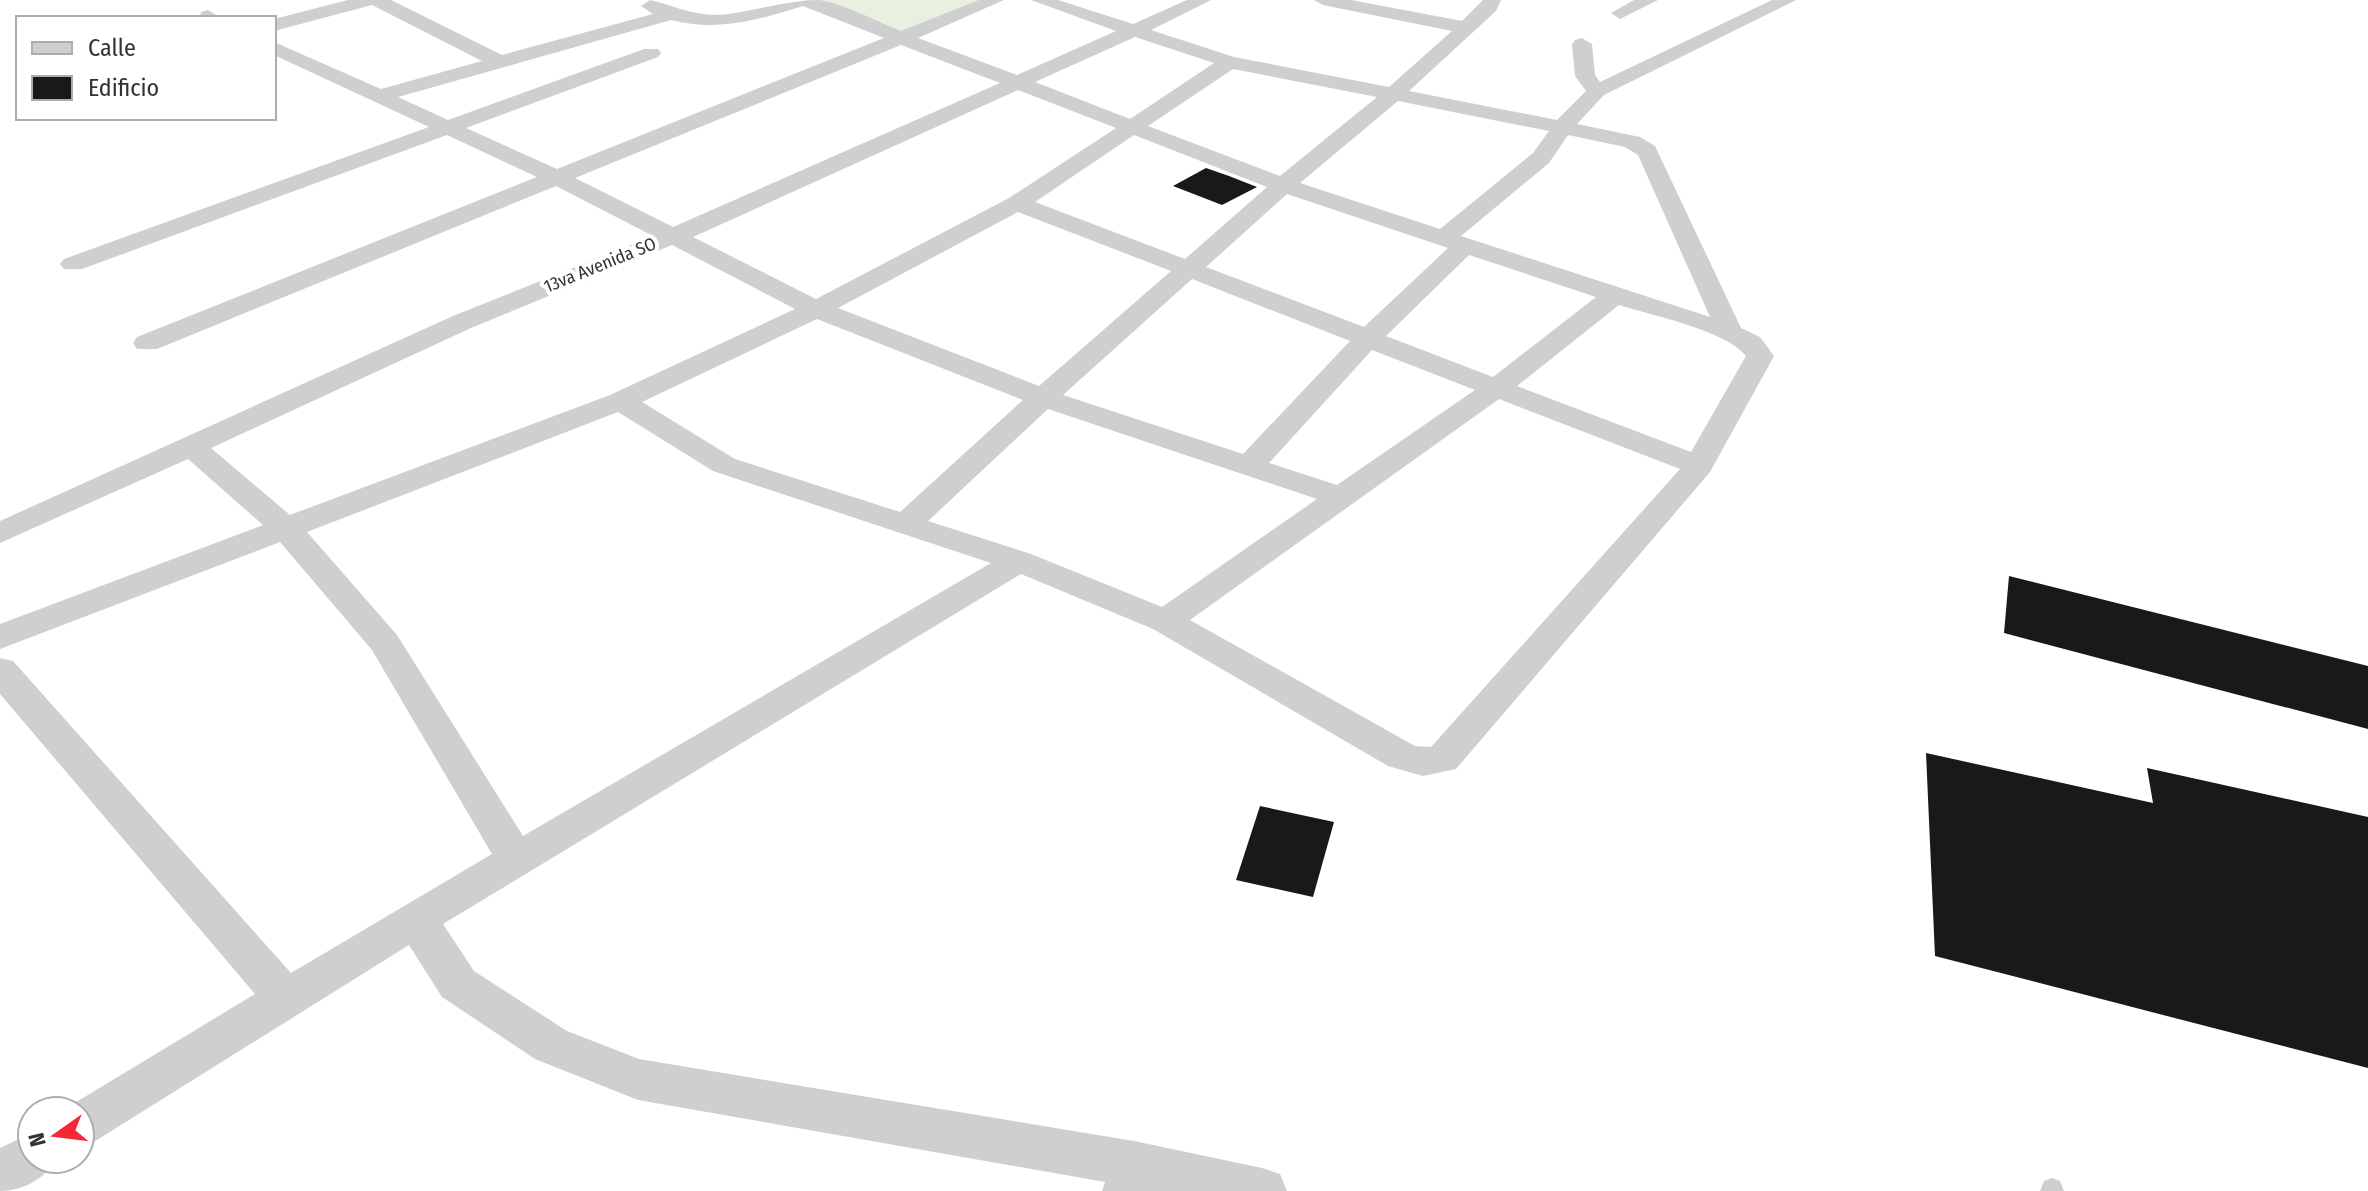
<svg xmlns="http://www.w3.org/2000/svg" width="2368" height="1191" viewBox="0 0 2368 1191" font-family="'Fira Sans Condensed',sans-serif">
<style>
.green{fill:#e8f0e0}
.building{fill:#191919}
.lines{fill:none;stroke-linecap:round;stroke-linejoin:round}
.lane{fill:#cfcfcf;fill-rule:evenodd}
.street{fill:#cfcfcf;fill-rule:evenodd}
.labels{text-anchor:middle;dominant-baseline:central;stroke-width:8;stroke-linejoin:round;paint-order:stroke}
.far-street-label{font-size:18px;fill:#323232;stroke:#fff}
</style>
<rect width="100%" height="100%" fill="#fff"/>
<path class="green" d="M803,0H995L899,38Z"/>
<path class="building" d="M1206,168L1229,176L1257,187L1222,205L1173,186Z
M2009,576L2368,666V729L2004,633Z
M1926,753L2153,803L2147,768L2368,817V1068L1935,956Z
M1260,806L1334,822L1313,897L1236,880Z"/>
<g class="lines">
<path class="lane" d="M2052,1178L2060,1181L2064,1191H2040L2044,1181Z"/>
<path class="street" d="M348,0H391L502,55L653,14L641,6L650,0C678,7 698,18 728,14C759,10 788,0 820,0C847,5 875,21 901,31L979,0H1004L918,38L1017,75L1116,31L1031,0H1058L1133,24L1187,0H1211L1151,30L1234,57L1389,87L1452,31L1323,5L1314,0H1351L1462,21L1483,0H1501L1496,11L1409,91L1557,120L1586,91L1575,76L1572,44L1575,40L1582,38L1592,44L1595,75L1600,82L1772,0H1796L1604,95L1577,124L1640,137L1655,146L1741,328L1760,337L1774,356L1710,472L1456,769L1423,776L1388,766L1153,629L1021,574L443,924L474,971L567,1031L639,1059L1134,1141L1262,1168L1280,1174L1287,1191H1102L1105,1182L638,1100L535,1059L442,997L409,945L97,1140L80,1147V1111L63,1110L255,994L0,694V658L13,661L291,973L492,854L372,650L280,542L0,649V624L263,525L188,459L0,543V521L453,316L653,236L556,186L157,349H137L133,343L137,337L537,177L447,135L82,269H64L60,264L64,259L429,127L274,55V42L381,89L482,61L372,5L274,31V19ZM803,6L884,38L557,169L466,128L658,57L661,53L658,49H644L448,120L398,97L671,20C717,32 758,20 803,6ZM1135,37L1214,63L1130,119L1035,82ZM901,45L1000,83L673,227L575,178ZM1233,69L1377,97L1280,176L1148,126ZM1018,90L1116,128L1009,198L816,299L693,237ZM1398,101L1549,131L1533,153L1440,229L1300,183ZM1134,135L1267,187L1185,259L1035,202ZM1568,135L1625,147L1638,155L1710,317L1461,236L1549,163ZM1287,194L1448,248L1364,327L1206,267ZM1018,212L1171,271L1039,386L838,308ZM672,245L795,309L610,395L290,515L211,448L471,328ZM1469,255L1596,297L1493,377L1386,336ZM1192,279L1350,341L1243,454L1063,395ZM1619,305C1651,315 1727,331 1746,356L1691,452L1517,386ZM817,319L1023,400L900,512L735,459L642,402ZM1372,350L1475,390L1337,485L1269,463ZM1499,399L1680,469L1431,747L1415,746L1190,620ZM1048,409L1317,499L1162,607L1031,554L928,521ZM618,412L713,471L991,563L523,836L397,635L307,532Z
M1634,0H1658L1620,19L1611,13Z
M208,10L221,18H200L201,12Z
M32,1133V1159H55C46,1179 22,1191 0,1191V1148Z"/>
</g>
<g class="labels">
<g class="far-street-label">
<text transform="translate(600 265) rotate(-22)">13va Avenida SO</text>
</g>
</g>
<rect x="16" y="16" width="260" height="104" fill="#ffffff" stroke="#adadad" stroke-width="2"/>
<rect x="32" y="42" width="40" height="12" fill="#cfcfcf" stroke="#adadad" stroke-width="2"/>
<text x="88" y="56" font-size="24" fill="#323232">Calle</text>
<rect x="32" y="76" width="40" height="24" fill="#191919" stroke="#adadad" stroke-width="2"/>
<text x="88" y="96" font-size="24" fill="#323232">Edificio</text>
<g transform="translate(56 1135) rotate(256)"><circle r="38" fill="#ffffff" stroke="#adadad" stroke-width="2"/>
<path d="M0-6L14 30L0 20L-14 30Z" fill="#f62835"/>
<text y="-12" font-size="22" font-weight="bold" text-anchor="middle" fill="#323232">N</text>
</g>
</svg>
